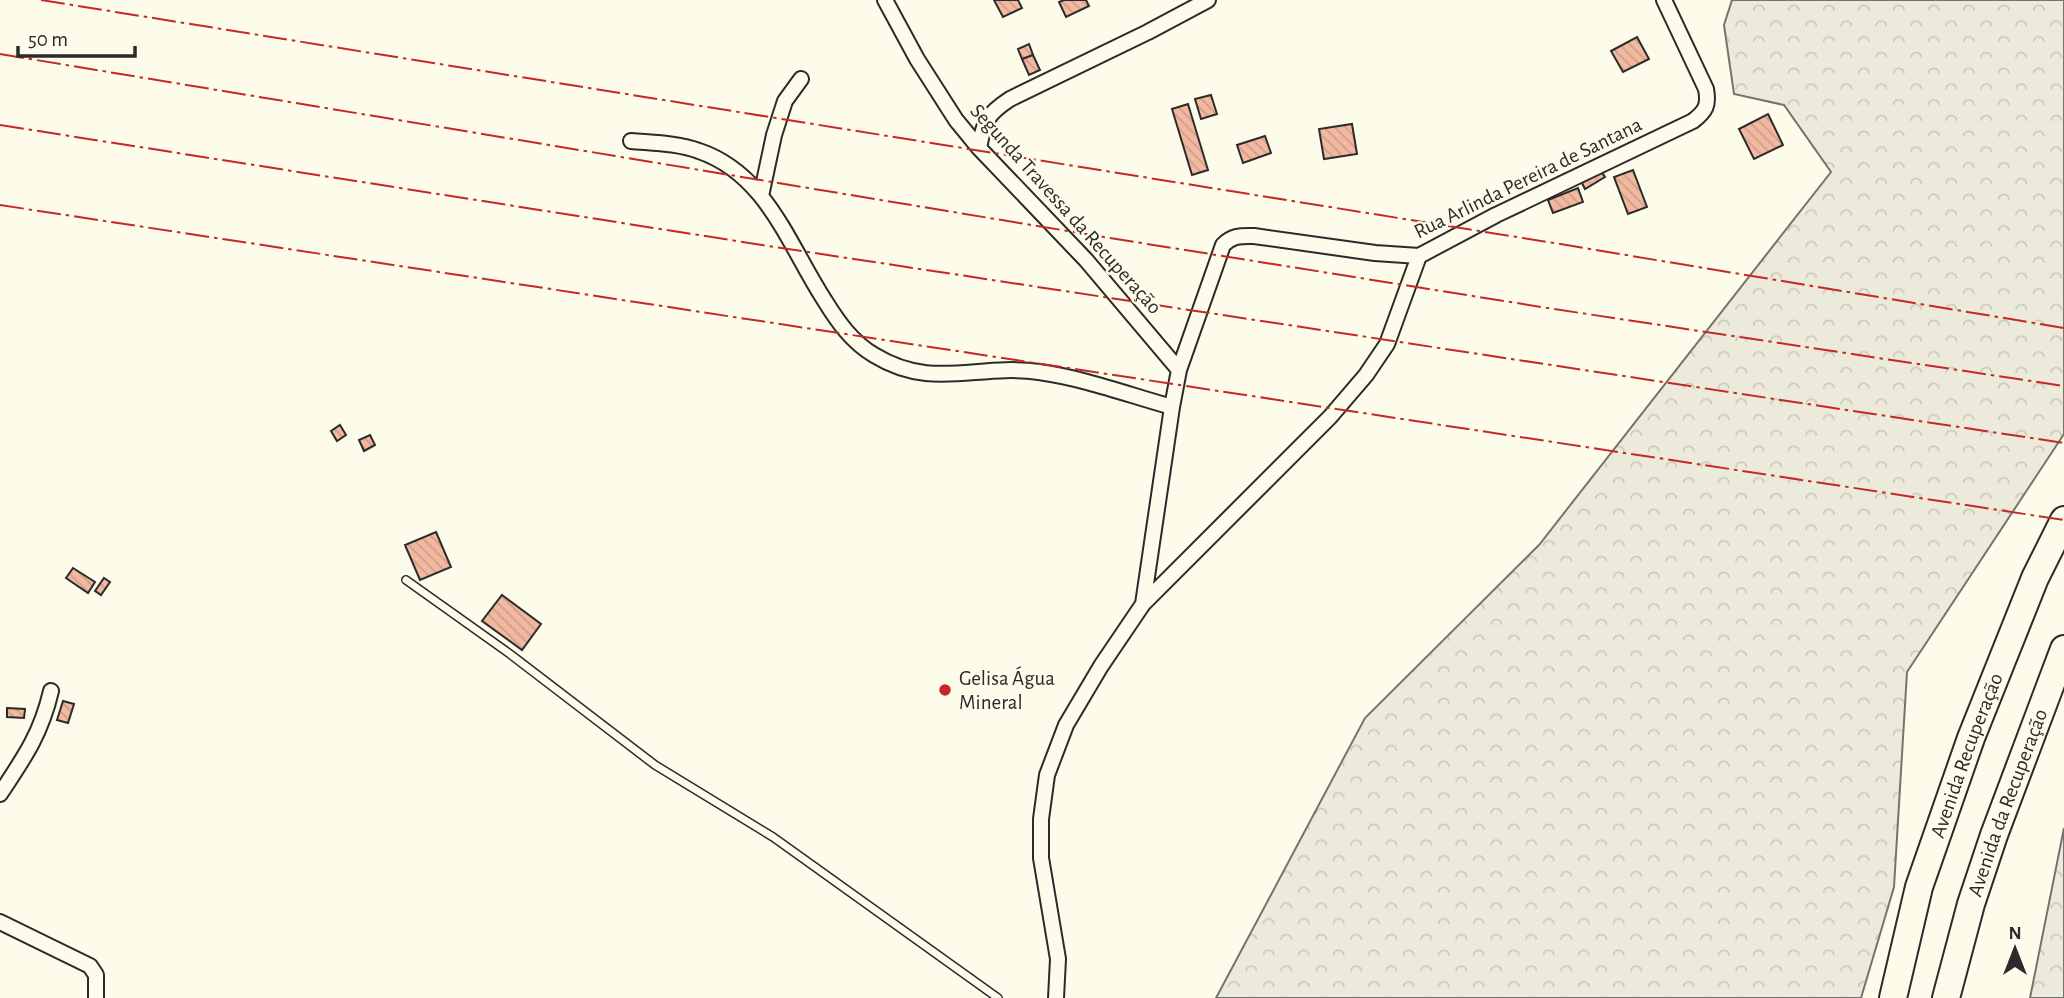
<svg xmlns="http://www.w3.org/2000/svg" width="2064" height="998" viewBox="0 0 2064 998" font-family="'Alegreya Sans',sans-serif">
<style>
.forest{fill:url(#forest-crowns);stroke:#74746e;stroke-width:2}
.building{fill:url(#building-back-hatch);stroke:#2b2b2b;stroke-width:2}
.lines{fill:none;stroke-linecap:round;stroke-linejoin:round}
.lane-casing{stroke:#2b2b2b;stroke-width:10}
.street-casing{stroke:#2b2b2b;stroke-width:18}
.highway-casing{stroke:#2b2b2b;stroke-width:30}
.lane{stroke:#fdfbea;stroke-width:7}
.street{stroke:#fdfbea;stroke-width:14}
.highway{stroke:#fdfbea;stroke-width:26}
.power{stroke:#c62828;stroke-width:2;stroke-dasharray:24 5 3.5 5;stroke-linecap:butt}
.poi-dot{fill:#c62828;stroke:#fdfbea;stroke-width:2.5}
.labels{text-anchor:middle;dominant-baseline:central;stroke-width:5;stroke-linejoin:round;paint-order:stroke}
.street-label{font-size:21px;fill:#2b2b2b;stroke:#fdfbea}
.poi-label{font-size:21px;fill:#2b2b2b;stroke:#fdfbea;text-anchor:start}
</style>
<defs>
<pattern id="forest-crowns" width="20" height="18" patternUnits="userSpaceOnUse" patternTransform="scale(1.75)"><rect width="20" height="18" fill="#ecebdb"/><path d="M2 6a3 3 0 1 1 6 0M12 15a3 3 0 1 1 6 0" fill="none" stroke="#cbcabc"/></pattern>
<pattern id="building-back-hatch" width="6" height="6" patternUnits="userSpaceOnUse" patternTransform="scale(1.75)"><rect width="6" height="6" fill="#f2b8a0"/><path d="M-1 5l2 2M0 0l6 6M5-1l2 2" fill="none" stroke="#d09e8a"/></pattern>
</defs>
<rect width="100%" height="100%" fill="#fdfbea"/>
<path class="forest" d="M1732,0H2064V434L1907,672L1894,887L1861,998H1216L1365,718L1539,545L1831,172L1784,105L1734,94L1724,25Z
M2064,828V998H2030Z"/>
<path class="building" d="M994,0H1018L1022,8L1003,17Z
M1064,0H1086L1089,6L1066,17L1059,2Z
M1637,37L1649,59L1623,72L1611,51Z
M1029,44L1033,55L1022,59L1018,49Z
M1033,55L1040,70L1029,75L1022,59Z
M1211,95L1217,114L1201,119L1195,99Z
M1188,104L1208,170L1192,175L1172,109Z
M1768,114L1783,145L1754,159L1739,129Z
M1352,124L1357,154L1324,159L1319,129Z
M1265,136L1271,153L1243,163L1237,145Z
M1633,170L1647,207L1628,214L1614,177Z
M1601,171L1605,177L1585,189L1582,183Z
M1578,188L1583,202L1553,213L1548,200Z
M340,425L346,435L337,441L331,431Z
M370,435L375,445L364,451L359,440Z
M436,532L451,567L420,580L405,545Z
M73,568L95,582L88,593L66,578Z
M104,578L110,582L101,595L95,591Z
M502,595L541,624L522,650L482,621Z
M63,701L74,704L68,723L57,720Z
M7,708L25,709L24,718L7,717Z"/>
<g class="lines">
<defs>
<path id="lane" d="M406,580L510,654L655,765L773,837L998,998"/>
<path id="street" d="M885,0L917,59L956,120L979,148L1086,260L1179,370
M631,141C653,143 677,143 699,151C767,174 789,246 825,301C838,322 852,342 874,355C933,391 976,363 1039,372C1083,378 1129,395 1172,407
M979,148C984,121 987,114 1010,99L1148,32L1208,0
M761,196L774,135L785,101L801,79
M1143,604L1330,417L1366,375L1387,344L1419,256
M0,794C24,758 41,734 51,691
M0,922L90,966L96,975V998
M1056,998L1058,959L1041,858V819L1047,775L1066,725L1101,666L1143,604L1172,407L1179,370L1223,245C1233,235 1241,236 1254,236L1375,253L1419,256L1496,215L1693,121C1706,111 1709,105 1706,89L1664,0"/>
<g id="highway">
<path id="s1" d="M1893,998L1919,887L1971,738L2035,578L2064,520"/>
<path id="s2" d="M1946,998L1971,904L1994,835L2064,649"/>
</g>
</defs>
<use href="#lane" class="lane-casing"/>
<use href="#street" class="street-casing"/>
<use href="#highway" class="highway-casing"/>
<use href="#lane" class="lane"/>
<use href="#street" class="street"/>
<use href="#highway" class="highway"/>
<path class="power" d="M41,0L1554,243L2064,328
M0,54L1110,238L1554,309L2064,386
M0,125L762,245L2064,443
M0,205L2064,520"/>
</g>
<circle class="poi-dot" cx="945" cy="690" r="7"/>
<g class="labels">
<g class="street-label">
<text transform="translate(1528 178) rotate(-26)">Rua Arlinda Pereira de Santana</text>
<text transform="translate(1066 209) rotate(48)">Segunda Travessa da Recuperação</text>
<text stroke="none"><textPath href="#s1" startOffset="254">Avenida Recuperação</textPath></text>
<text stroke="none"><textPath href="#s2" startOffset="205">Avenida da Recuperação</textPath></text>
</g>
<g class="poi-label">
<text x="959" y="678">Gelisa Água<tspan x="959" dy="24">Mineral</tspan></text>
</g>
</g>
<g transform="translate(2015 949)" stroke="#fdfbea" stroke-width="5" paint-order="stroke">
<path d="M0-5L12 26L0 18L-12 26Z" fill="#2b2b2b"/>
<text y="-10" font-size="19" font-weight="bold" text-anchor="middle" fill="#2b2b2b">N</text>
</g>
<path d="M18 46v10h117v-10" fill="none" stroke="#2b2b2b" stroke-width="3.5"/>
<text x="28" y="46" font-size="21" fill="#2b2b2b" stroke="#fdfbea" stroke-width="5" paint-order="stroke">50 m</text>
</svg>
